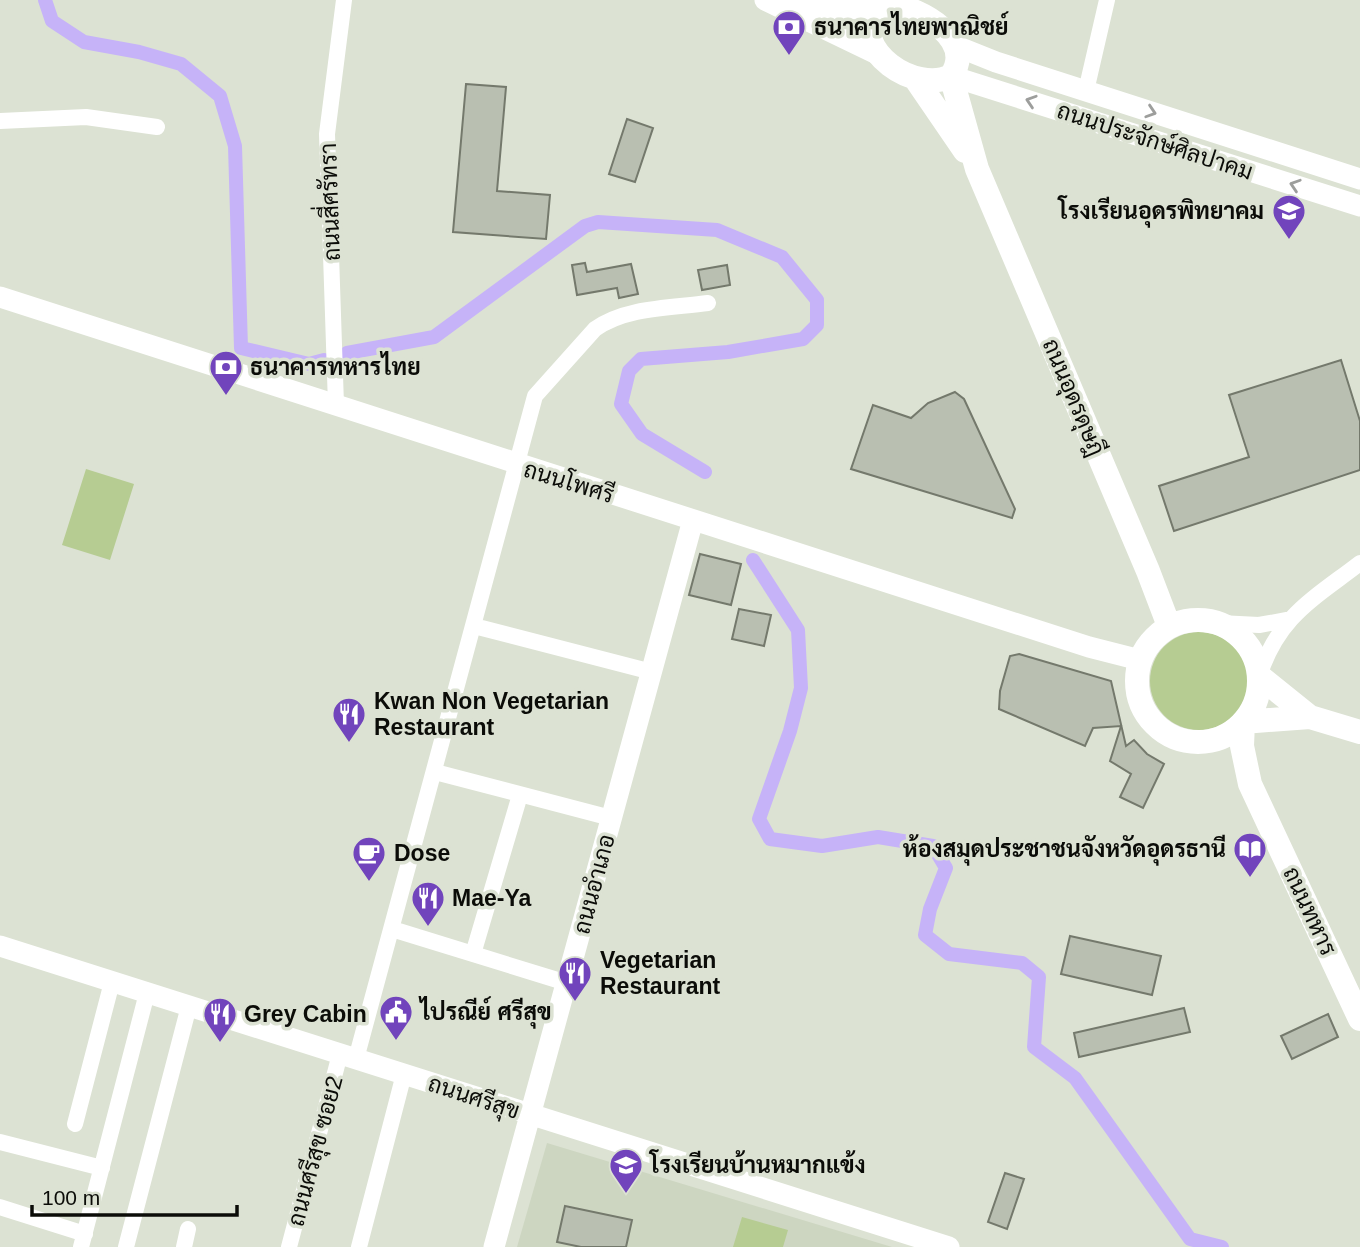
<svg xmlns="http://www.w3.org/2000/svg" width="1360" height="1247" viewBox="0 0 1360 1247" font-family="Arial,Sarabun,sans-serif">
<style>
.built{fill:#cdd6c1}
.green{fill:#b6cc92}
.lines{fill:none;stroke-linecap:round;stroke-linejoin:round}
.canal{stroke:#c6b3f8;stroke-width:14}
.building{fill:#b9bfb1;stroke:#74796c;stroke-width:2}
.street{stroke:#fff;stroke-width:16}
.secondary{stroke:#fff;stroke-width:21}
.primary{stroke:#fff;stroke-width:24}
.oneway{stroke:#9d9e9c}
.labels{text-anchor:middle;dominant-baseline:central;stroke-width:7;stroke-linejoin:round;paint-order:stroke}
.poi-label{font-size:23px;font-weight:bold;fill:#0b0c08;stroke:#dce2d3;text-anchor:start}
.street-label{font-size:23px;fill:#0b0c08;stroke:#dce2d3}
</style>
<rect width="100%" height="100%" fill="#dce2d3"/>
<path class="built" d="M547,1143L892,1247H517Z"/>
<path class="green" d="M86,469L134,484L110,560L62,545Z
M1150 681a49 49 0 1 1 98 0a49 49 0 1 1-98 0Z
M742,1217L788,1230L783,1247H733Z"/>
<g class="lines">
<path class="canal" d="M45,0L52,21L84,42L139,52L181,64L220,96L235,146L241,348L309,364L324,360
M347,353L434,337L585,226L598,222L717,230L782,257L817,300V325L803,339L728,352L641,359L629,371L621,404L642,434L705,472
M753,560L798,630L801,688L790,731L759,819L770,839L822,846L878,837L933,846L946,868L930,909L925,935L949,954L1022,963L1039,977L1034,1047L1075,1078L1190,1239L1222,1247"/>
</g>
<path class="building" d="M466,84L506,87L497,191L550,195L546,239L453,232Z
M627,119L653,128L635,182L609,174Z
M585,263L587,272L631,264L638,294L619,298L617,288L577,295L572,265Z
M727,265L730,285L702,290L698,270Z
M1341,360L1360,421V470L1174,531L1159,486L1249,457L1229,395Z
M955,392L964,399L1015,509L1012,518L851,469L873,405L911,418L928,403Z
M700,554L741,564L731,605L689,595Z
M739,609L771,615L764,646L732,639Z
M1019,654L1111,681L1126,746L1134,740L1147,754L1164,764L1143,808L1120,797L1131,774L1110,761L1121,726L1093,728L1085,746L999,709L1000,691L1010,656Z
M1070,936L1161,956L1152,995L1061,974Z
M1184,1008L1190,1032L1079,1057L1074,1033Z
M1328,1014L1338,1037L1292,1059L1281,1036Z
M1005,1173L1024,1179L1007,1229L988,1222Z
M565,1206L632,1220L626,1247H581L557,1242Z"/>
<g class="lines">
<path class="street" d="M1086,91L1107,0
M0,121L86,117L157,127
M336,405L327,134L344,0
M1219,623L1259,625L1287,620
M474,626L652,672
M1259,676C1279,616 1312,600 1360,563
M435,772L611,818
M392,929L567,983
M473,954L520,795
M356,1059L535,396L595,329C626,307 671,308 708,303
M75,1124L112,982
M0,1142L102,1168
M0,1207L85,1234
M81,1247L147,993
M126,1247L189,1006
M184,1247L188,1229
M289,1247L340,1054
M359,1247L404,1074"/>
<path class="secondary" d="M765,0L877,54
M792,8L874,9
M956,46L996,62L1360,179
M951,76L1360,206
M0,297L1089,647L1140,660
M0,946L949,1247
M494,1247L693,520"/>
<path class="primary" d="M890,5C920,7 977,41 951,76C916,94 849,51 874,9Z
M951,76L977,169L1148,571L1169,626
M915,78L965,151
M1137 681a61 61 0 1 1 122 0a61 61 0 1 1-122 0Z
M1259,676L1310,717L1360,732
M1310,717L1243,722L1242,746L1250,784L1360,1019"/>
</g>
<defs><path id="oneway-chevron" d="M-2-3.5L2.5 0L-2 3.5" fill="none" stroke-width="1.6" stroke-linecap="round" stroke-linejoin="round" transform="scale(1.75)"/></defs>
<g class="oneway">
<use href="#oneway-chevron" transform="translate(1031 101) rotate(-162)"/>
<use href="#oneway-chevron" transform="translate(1151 112) rotate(18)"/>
<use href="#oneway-chevron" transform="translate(1295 185) rotate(-162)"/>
</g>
<defs>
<symbol id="bank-pin" viewBox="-11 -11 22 30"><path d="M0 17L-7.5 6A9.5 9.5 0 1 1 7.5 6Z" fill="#7144bc" stroke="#dce2d3"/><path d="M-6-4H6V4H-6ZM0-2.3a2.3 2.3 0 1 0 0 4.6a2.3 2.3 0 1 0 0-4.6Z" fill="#fff"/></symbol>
<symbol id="school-pin" viewBox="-11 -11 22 30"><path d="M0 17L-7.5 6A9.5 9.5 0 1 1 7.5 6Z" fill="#7144bc" stroke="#dce2d3"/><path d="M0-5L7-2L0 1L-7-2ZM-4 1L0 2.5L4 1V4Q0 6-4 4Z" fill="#fff"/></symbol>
<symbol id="restaurant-pin" viewBox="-11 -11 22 30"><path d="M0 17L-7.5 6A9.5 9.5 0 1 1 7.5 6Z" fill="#7144bc" stroke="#dce2d3"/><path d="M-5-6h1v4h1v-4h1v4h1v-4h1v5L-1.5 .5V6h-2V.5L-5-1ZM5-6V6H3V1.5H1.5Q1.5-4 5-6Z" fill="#fff"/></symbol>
<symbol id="library-pin" viewBox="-11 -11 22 30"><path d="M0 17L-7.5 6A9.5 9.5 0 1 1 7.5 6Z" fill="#7144bc" stroke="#dce2d3"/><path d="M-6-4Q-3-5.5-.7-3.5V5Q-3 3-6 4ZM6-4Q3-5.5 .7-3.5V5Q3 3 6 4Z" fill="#fff"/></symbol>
<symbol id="cafe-pin" viewBox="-11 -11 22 30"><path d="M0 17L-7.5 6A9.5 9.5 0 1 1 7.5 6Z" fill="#7144bc" stroke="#dce2d3"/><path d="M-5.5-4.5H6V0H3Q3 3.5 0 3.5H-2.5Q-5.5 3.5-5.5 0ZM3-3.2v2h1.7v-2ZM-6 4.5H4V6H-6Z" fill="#fff"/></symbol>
<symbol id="civic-pin" viewBox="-11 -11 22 30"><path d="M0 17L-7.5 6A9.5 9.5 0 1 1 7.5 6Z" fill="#7144bc" stroke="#dce2d3"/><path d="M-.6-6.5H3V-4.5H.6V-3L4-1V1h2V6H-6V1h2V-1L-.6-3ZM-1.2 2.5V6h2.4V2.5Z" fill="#fff"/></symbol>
</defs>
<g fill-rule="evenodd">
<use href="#bank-pin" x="770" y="8" width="38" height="52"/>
<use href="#school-pin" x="1270" y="192" width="38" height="52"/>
<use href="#bank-pin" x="207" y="348" width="38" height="52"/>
<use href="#restaurant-pin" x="330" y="695" width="38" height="52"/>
<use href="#library-pin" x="1231" y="830" width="38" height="52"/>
<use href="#cafe-pin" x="350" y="834" width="38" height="52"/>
<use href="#restaurant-pin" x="409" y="879" width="38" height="52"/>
<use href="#restaurant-pin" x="556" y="954" width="38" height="52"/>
<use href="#civic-pin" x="377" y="993" width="38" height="52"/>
<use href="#restaurant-pin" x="201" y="995" width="38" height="52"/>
<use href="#school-pin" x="607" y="1146" width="38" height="52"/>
</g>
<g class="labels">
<g class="poi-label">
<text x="814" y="27">ธนาคารไทยพาณิชย์</text>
<text x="1264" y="211" text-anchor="end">โรงเรียนอุดรพิทยาคม</text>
<text x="250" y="367">ธนาคารทหารไทย</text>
<text x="374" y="701">Kwan Non Vegetarian<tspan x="374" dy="26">Restaurant</tspan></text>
<text x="1226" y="849" text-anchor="end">ห้องสมุดประชาชนจังหวัดอุดรธานี</text>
<text x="394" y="853">Dose</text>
<text x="452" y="898">Mae-Ya</text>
<text x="600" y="960">Vegetarian<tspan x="600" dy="26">Restaurant</tspan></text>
<text x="420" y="1012">ไปรณีย์ ศรีสุข</text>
<text x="244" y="1014">Grey Cabin</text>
<text x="650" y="1165">โรงเรียนบ้านหมากแข้ง</text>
</g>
<g class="street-label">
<text transform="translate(1155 141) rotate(18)">ถนนประจักษ์ศิลปาคม</text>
<text transform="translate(330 202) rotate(-92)">ถนนสี่ศรัทรา</text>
<text transform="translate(1074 397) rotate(67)">ถนนอุดรดุษฎี</text>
<text transform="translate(569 482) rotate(17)">ถนนโพศรี</text>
<text transform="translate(594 884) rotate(-75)">ถนนอำเภอ</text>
<text transform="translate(1310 911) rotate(65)">ถนนทหาร</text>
<text transform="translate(474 1097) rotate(18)">ถนนศรีสุข</text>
<text transform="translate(315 1151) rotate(-75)">ถนนศรีสุข ซอย2</text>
</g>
</g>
<path d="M32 1205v10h205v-10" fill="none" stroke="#0b0c08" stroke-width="3.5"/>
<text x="42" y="1205" font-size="21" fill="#0b0c08" stroke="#dce2d3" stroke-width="5" paint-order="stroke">100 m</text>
</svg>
